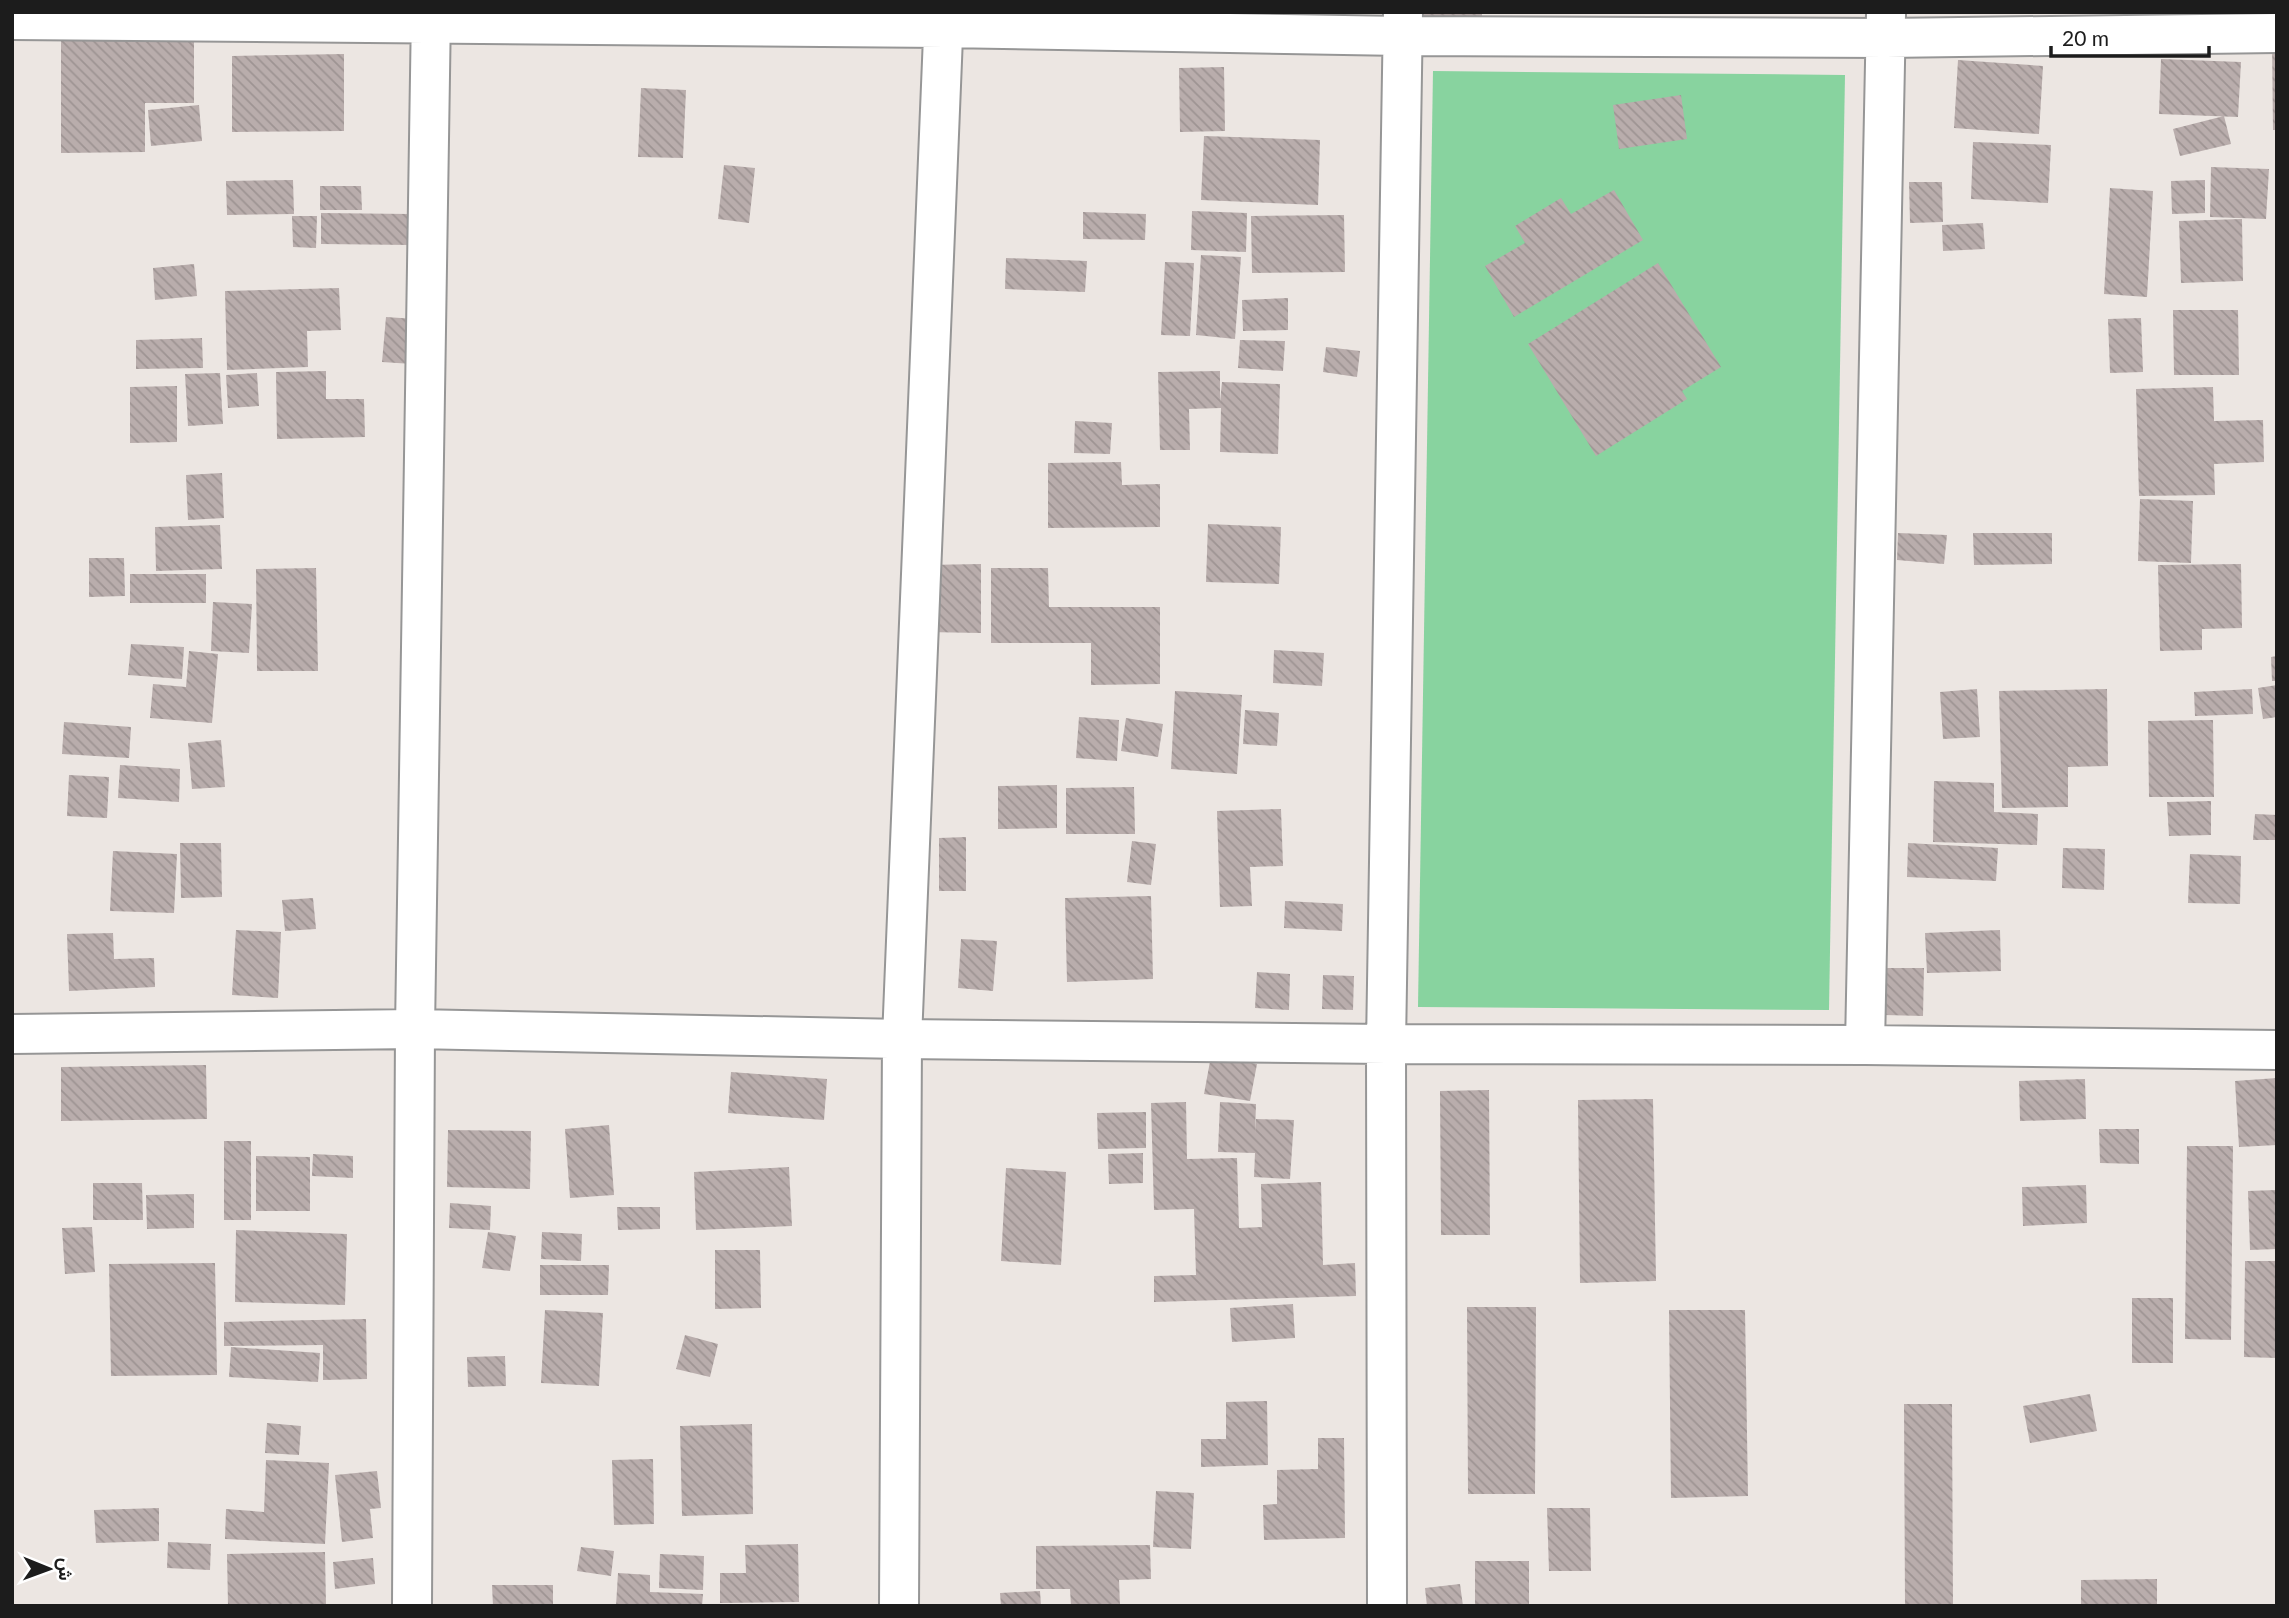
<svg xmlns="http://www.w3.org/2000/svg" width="2289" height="1618" viewBox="0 0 2289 1618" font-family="Lato,Vazirmatn,sans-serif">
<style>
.pitch{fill:#88d39f}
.building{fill:url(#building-back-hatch)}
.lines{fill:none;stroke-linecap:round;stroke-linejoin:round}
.minor-casing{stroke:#969696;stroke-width:42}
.minor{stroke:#fff;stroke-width:38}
</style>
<defs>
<pattern id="building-back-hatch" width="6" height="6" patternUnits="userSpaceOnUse" patternTransform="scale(1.75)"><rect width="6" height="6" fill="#b9adac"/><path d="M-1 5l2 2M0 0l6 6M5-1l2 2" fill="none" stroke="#9e9493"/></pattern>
</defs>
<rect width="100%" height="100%" fill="#ece6e2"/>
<path class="pitch" d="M1433,71L1845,75L1829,1010L1418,1007Z"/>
<path class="building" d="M1424,12H1482V20L1424,18Z
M61,40H194V103H145V152L61,153Z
M2272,42H2277V130H2273Z
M344,54V131L232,132V56Z
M2161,59L2241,62L2238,117L2159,114Z
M1958,60L2043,66L2039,134L1954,128Z
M1224,67L1225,131L1180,132L1179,68Z
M641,88L686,90L683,158L638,157Z
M1681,95L1687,139L1619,149L1613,105Z
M199,105L202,141L151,146L148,110Z
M2224,116L2231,144L2180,156L2173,129Z
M1204,136L1320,140L1318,205L1201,200Z
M1973,142L2051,145L2048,203L1971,199Z
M724,165L755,168L749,223L718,219Z
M2211,167L2269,169L2266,219L2210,217Z
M293,180L294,214L227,215L226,181Z
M2205,180V213L2172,214L2171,181Z
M1909,182H1942L1943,222L1910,223Z
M320,186H361L362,210H320Z
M2110,188L2153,191L2147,297L2104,294Z
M1614,190L1643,240L1514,317L1485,266L1525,243L1515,226L1561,198L1571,214Z
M1192,211L1247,213L1246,252L1191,250Z
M1083,212L1146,214L1145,240L1083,239Z
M321,213L410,214L411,245L321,244Z
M1344,215L1345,272L1252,273L1251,216Z
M292,216H317L316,248L293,247Z
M2242,219L2243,281L2181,283L2179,221Z
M1983,223L1985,249L1943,251L1942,225Z
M1201,255L1241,257L1235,339L1196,335Z
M1006,258L1087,261L1085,292L1005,289Z
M1165,262L1194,263L1190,336L1161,335Z
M1658,263L1721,367L1682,391L1687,399L1596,456L1528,344Z
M194,264L197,296L155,300L153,268Z
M339,288L341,330L307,331L308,367L227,370L225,291Z
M1288,298V330L1243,331L1242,300Z
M2173,310H2238L2239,375H2174Z
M386,317L430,320L427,365L382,362Z
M2141,318L2143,372L2110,373L2108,319Z
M202,338L203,368L136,369V340Z
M1240,340L1285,341L1283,371L1238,368Z
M1326,347L1360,351L1357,377L1323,372Z
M326,371V399H364L365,437L277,439L276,372Z
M1220,371V402L1222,382L1280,384L1278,454L1220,452L1221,408L1189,409L1190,450H1160L1158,372Z
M220,373L223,424L188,426L185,374Z
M257,373L259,406L228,408L226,375Z
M177,386V442L130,443V387Z
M2213,387L2214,421L2263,420L2264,462L2214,464L2215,495L2139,496L2136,389Z
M1075,421L1112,423L1110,454L1074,453Z
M1121,462L1122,485L1160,484V527L1048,528V463Z
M222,473L224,518L188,520L186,475Z
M2140,499L2193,501L2191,563L2138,561Z
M1208,524L1281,527L1279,584L1206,582Z
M220,525L222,569L156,571L155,527Z
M1898,533L1947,535L1944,564L1897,560Z
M1973,533H2052V564L1974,565Z
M89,558H124L125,596L89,597Z
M981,564V633L926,632L925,565Z
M2241,564L2242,628L2202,629V650L2160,651L2158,565Z
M316,568L318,671H257L256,569Z
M991,568H1048L1049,607H1160V684L1091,685V643H991Z
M130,574H206V603H130Z
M213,602L252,604L249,653L211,651Z
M131,644L184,647L182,679L128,675Z
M1274,650L1324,653L1322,686L1273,683Z
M189,651L218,654L212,723L150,718L153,684L186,687Z
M2277,656V681H2272L2271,657Z
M2277,685V717L2263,719L2258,688Z
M1977,689L1980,737L1943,739L1940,692Z
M2107,689L2108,766L2068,767V807L2002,808L1999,691Z
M2252,689L2253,714L2195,716L2194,692Z
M1175,691L1242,695L1237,774L1171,769Z
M1245,710L1279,713L1277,746L1243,744Z
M1079,717L1119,720L1117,761L1076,758Z
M1126,718L1163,724L1158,757L1121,751Z
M2213,720L2214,797H2149L2148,721Z
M64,722L131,727L129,758L62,754Z
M221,740L225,787L192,789L188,743Z
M120,765L180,769L179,802L118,798Z
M69,775L109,777L107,818L67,816Z
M1934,781L1994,783V812L2038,814L2037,845L1933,842Z
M1057,785V828L998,829V786Z
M1134,787L1135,834H1066V788Z
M2211,801V835L2169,836L2167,802Z
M1281,809L1283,866L1250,867L1252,906L1220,907L1217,811Z
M2255,814L2277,815V840H2253Z
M966,837V891H939V838Z
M1132,841L1156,844L1151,885L1127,882Z
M180,843H221L222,897L181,898Z
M1908,843L1998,848L1996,881L1907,877Z
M2063,848L2105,849L2104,890L2062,888Z
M113,851L177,854L174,913L110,911Z
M2190,854L2241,856L2240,904L2188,903Z
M1151,896L1153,979L1067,982L1065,898Z
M313,898L316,929L285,931L282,900Z
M1285,901L1343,904L1342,931L1284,928Z
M236,930L281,932L278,998L232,995Z
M2000,930L2001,971L1927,973L1925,933Z
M113,933L114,959L154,958L155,987L69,991L67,934Z
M961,939L997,941L993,991L958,988Z
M1885,968H1924L1923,1016L1884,1015Z
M1257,972L1290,974L1289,1010L1255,1008Z
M1323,975L1354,976L1353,1010L1322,1009Z
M1211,1056L1257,1064L1250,1101L1204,1094Z
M206,1065L207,1119L61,1121V1067Z
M731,1072L827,1079L824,1120L728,1113Z
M2277,1078V1145L2239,1147L2235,1081Z
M2085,1079L2086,1119L2020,1121L2019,1081Z
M1489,1090L1490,1235H1441L1440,1091Z
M1653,1099L1656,1281L1580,1283L1578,1100Z
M1186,1102L1187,1159L1237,1158L1239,1228L1262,1227L1261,1184L1321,1182L1323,1265L1355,1263L1356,1296L1154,1302V1276L1196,1275L1194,1209L1154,1210L1151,1103Z
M1220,1102L1256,1104L1255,1133L1256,1119L1294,1120L1290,1179L1254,1177L1255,1153L1218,1152Z
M1146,1112V1148L1098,1149L1097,1113Z
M609,1125L614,1195L570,1198L565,1129Z
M2099,1129H2139V1164L2100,1163Z
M448,1130L531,1131L530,1189L447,1187Z
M224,1141H251V1220H224Z
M2187,1146H2233L2231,1340L2185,1339Z
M1143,1153V1183L1109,1184L1108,1154Z
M313,1154L353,1156V1178L312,1176Z
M256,1156L310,1157V1211H256Z
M789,1167L792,1226L696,1230L694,1172Z
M1006,1168L1066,1172L1061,1265L1001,1261Z
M93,1183H142L143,1220H93Z
M2086,1185L2087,1223L2023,1226L2022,1187Z
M2277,1190V1249L2250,1250L2248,1191Z
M194,1194V1228L147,1229L146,1195Z
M450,1203L491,1206L490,1230L449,1228Z
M617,1207H660V1229L618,1230Z
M92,1227L95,1272L65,1274L62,1228Z
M236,1230L347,1234L345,1305L235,1302Z
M488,1232L516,1236L510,1271L482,1268Z
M542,1232L582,1234L581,1261L541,1259Z
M715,1250H760L761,1308L715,1309Z
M2245,1261H2277V1358L2244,1357Z
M215,1263L217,1375L111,1376L109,1264Z
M540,1265H609L608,1295H540Z
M2132,1298H2173V1363H2132Z
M1293,1304L1295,1338L1232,1342L1230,1308Z
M1467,1307H1536L1535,1494H1468Z
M545,1310L603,1313L599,1386L541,1383Z
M1669,1310H1745L1748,1496L1671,1498Z
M366,1319L367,1379L323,1380V1345L224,1346V1322Z
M685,1335L718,1344L710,1377L676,1369Z
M231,1347L320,1353L318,1382L229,1377Z
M505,1356L506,1386L468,1387L467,1357Z
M2090,1394L2097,1431L2030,1443L2023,1406Z
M1267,1401L1268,1465L1201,1467V1439H1226V1402Z
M1904,1404H1952L1953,1606H1905Z
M267,1423L301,1426L299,1455L265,1453Z
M752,1424L753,1514L682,1516L680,1426Z
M1318,1438H1344L1345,1538L1264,1540L1263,1505L1277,1504V1470L1318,1469Z
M653,1459L654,1524L614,1525L612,1460Z
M266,1460L329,1463L325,1544L225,1539L226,1509L264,1512Z
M377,1471L381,1508L370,1509L373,1538L342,1542L335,1475Z
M1156,1491L1194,1493L1191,1549L1153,1547Z
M159,1508V1541L96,1543L94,1510Z
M1547,1508H1590L1591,1571H1549Z
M168,1542L211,1544L210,1570L167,1568Z
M798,1544L799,1602L720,1603V1573H746L745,1545Z
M1150,1545L1151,1579L1119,1580L1120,1606H1071L1070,1589H1036V1546Z
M581,1547L614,1551L611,1576L577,1571Z
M325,1552L326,1606H228L227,1554Z
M660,1554L704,1556L703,1590L659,1588Z
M373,1558L375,1584L335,1589L333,1562Z
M1475,1561H1529V1606H1475Z
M618,1573L650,1575V1592L703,1594L702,1606H616Z
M2157,1579V1606H2081V1580Z
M1460,1584L1463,1606H1427L1425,1588Z
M492,1585H553V1606H493Z
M1040,1591L1041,1606H1001L1000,1593Z"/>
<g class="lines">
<defs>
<path id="minor" d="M12,20L944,28L1402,36L1886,38L2277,33
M12,1034L415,1029L902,1039L1386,1044L1865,1045L2277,1050
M1865,1045L1886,14
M412,1606L415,1029L431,12
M899,1606L902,1039L944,12
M1387,1606L1386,1044L1403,12"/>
</defs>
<use href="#minor" class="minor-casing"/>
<use href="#minor" class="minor"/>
</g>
<rect width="2289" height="1618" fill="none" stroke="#1c1c1c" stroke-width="28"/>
<g transform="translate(49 1569) rotate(91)" stroke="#ffffff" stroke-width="5" paint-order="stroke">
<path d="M0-5L12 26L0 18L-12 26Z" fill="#1c1c1c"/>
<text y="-10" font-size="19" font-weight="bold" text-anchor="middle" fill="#1c1c1c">ش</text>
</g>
<path d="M2051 46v10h158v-10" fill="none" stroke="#1c1c1c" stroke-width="3.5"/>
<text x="2062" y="46" font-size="21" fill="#1c1c1c" stroke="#ffffff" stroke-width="5" paint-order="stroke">20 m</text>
</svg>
